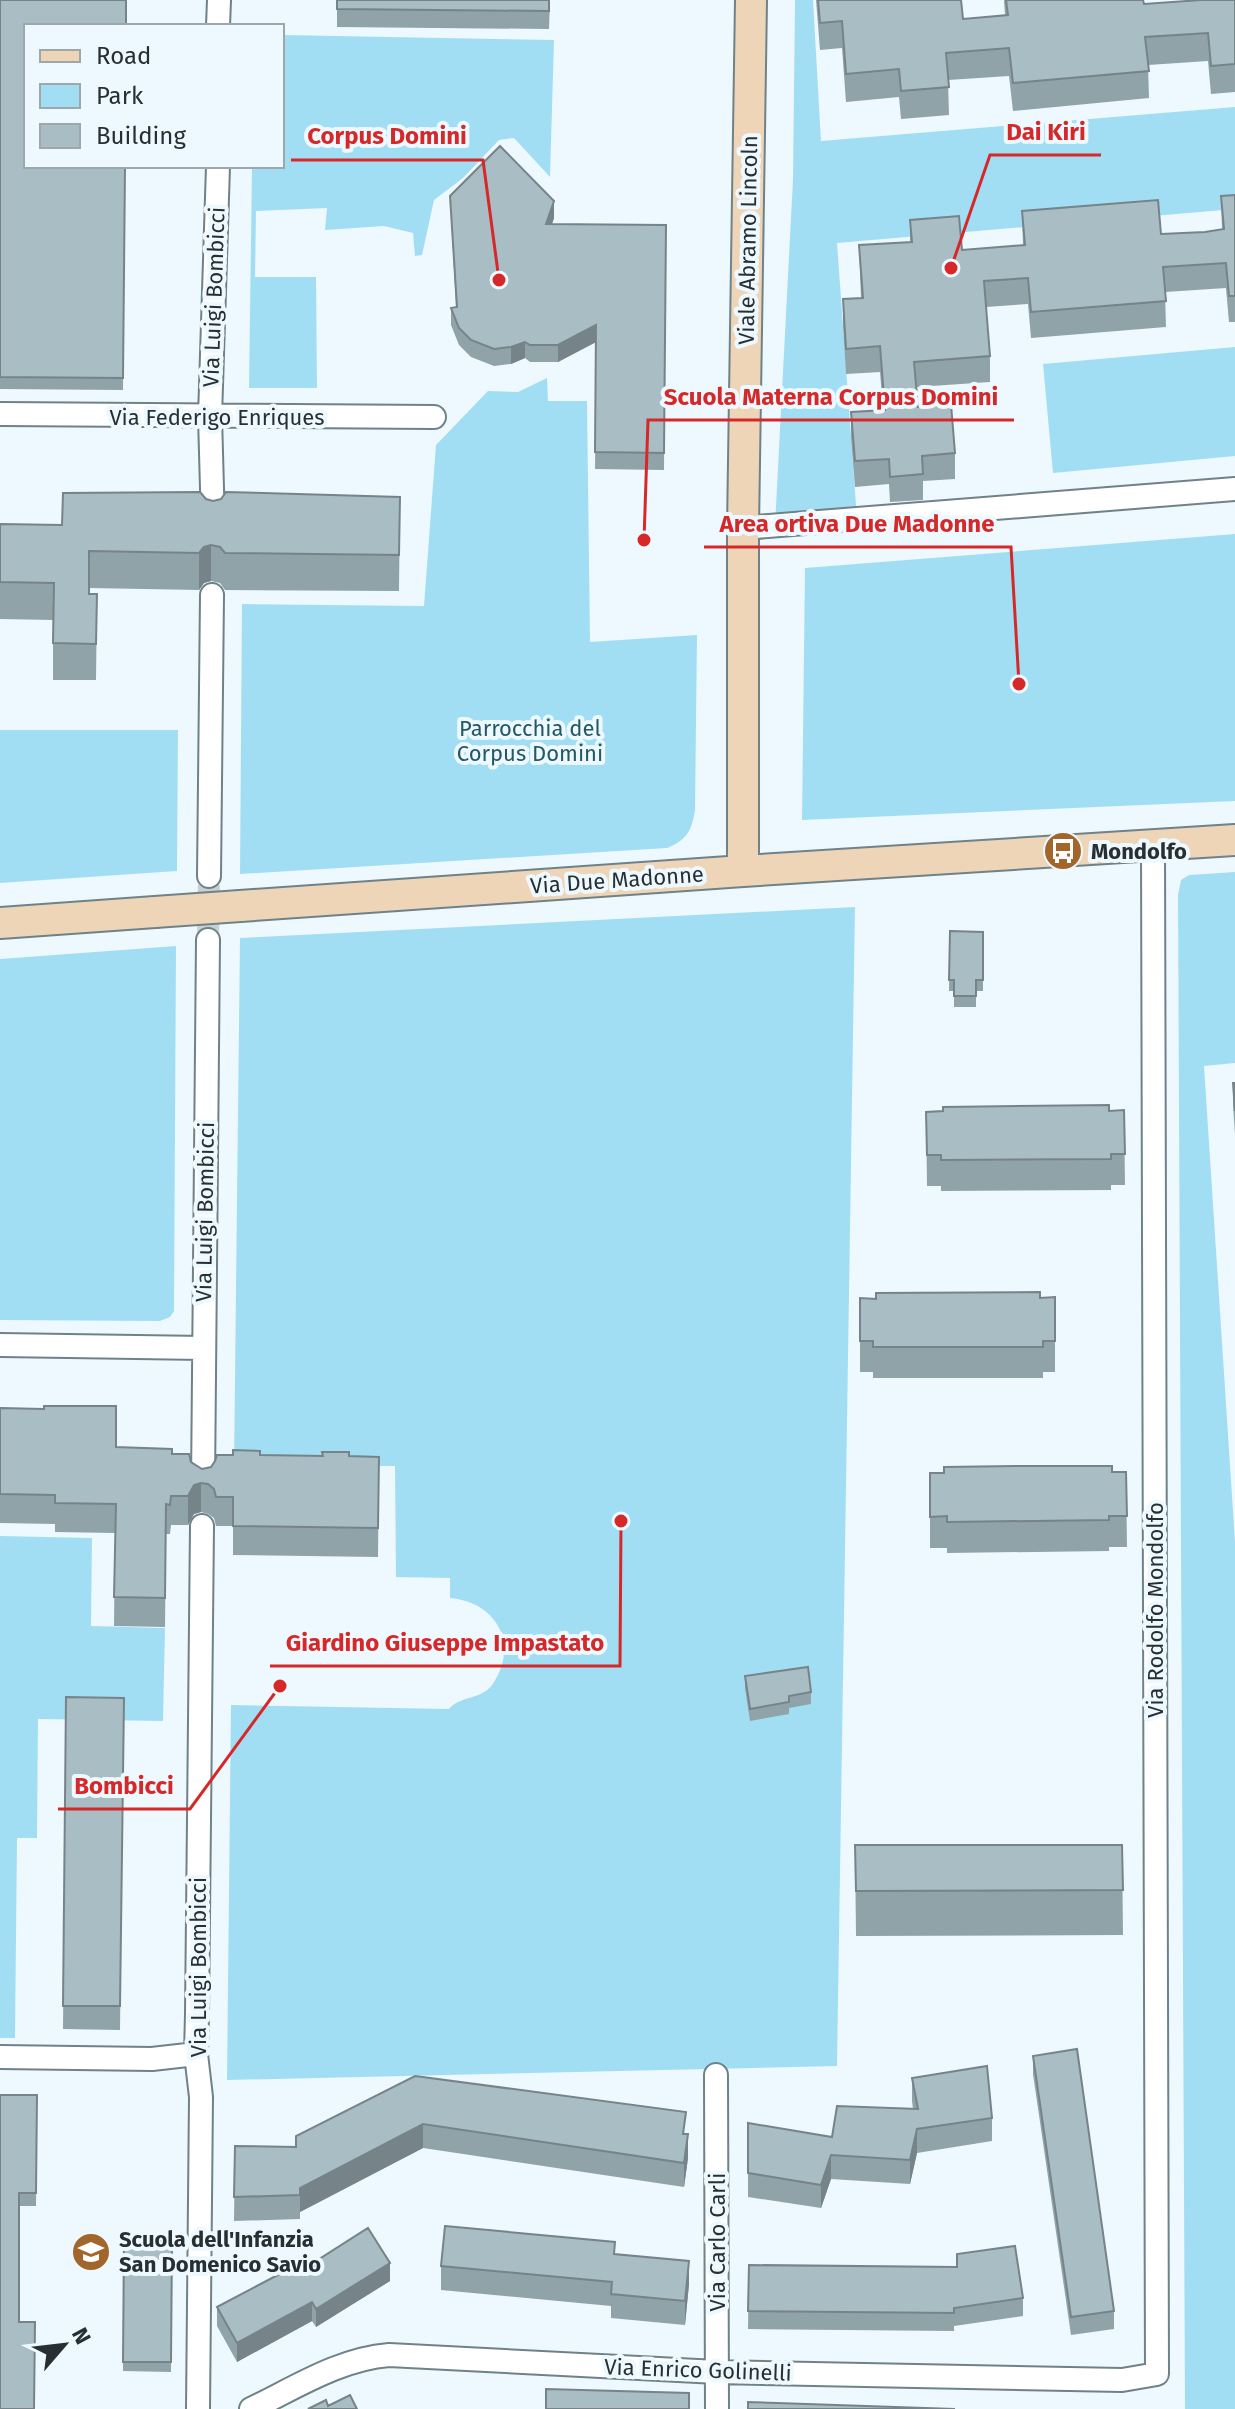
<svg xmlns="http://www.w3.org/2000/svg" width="1235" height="2409" viewBox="0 0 1235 2409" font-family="'Fira Sans',sans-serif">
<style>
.green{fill:#a2def3}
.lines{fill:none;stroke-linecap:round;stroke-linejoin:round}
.street-tunnel{stroke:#c5d1d5;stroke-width:22;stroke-dasharray:22 11;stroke-linecap:butt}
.street-casing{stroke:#6f8289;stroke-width:26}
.secondary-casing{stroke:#6f8289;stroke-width:34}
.street{stroke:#fff;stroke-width:22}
.secondary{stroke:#eed5b8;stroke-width:30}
.secondary-bridge-casing{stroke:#6f8289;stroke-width:34;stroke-linecap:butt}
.secondary-bridge{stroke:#eed5b8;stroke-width:30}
.wall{fill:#90a3a9}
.shaded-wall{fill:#768489}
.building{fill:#a8bdc4;stroke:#768489;stroke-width:2}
.labels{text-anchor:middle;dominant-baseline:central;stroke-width:8;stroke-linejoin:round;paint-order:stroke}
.street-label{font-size:22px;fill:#272f32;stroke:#edf9fe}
.park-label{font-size:22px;fill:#235868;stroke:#edf9fe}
.poi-label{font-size:22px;font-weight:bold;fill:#272f32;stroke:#edf9fe;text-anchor:start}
.leader{fill:none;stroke:#d62828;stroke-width:3}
.callout-dot{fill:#d62828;stroke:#edf9fe;stroke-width:3}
.callout-label{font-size:24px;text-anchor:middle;font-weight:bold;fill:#d62828;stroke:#edf9fe;stroke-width:8;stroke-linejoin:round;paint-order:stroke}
</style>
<rect width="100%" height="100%" fill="#edf9fe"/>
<path class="green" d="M795,0H813L821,141L1235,107V209L837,243L857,519L775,526L793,179Z
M282,35L554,40L550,177L514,138L499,140L463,178L434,200L422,255L415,256L413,233L384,226L325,230L327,208L256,211L255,277H316L317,388H249L252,166H282Z
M1235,347V456L1053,473L1043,364Z
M547,378L548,401H587L590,642L697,635L695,810C692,830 687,840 667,848L240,874L242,604L424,606L436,445L488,391L518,392Z
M1235,534V801L802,820L805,568Z
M0,730H178L177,871L0,883Z
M1235,872V1063L1204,1066L1235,1542V2409H1185L1178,895L1181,880L1189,875Z
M855,907L837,2066L227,2080L231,1705L449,1709C461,1695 481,1700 492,1685C520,1645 497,1602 450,1598V1578L396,1577L395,1466H234L240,938Z
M176,946L174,1311L170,1317L160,1321L0,1320V959Z
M0,1536L92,1538L91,1626L165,1628L163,1721L38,1719L37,1838H17L15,2038H0Z"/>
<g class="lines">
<path class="street-tunnel" d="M208,940L209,876"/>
<defs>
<path id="street" d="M218,26L219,0
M0,414L434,417
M213,524L210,417L218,166
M743,528L1235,489
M209,876L212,595
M0,1345L204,1348
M203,1484L208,940
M0,2057L152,2059L196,2054
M716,2075L717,2409
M198,2409L201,2097L196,2054L197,2014L202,1526
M251,2409C295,2388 339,2359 389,2355L717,2372L1122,2380L1157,2374L1153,845"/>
<path id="secondary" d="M743,871V528L751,0
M240,906L743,871L1235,840
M0,923L155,912"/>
</defs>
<use href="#street" class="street-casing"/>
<use href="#secondary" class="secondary-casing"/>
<use href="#street" class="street"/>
<use href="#secondary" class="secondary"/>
<defs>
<path id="secondary-bridge" d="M155,912L240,906"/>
</defs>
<use href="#secondary-bridge" class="secondary-bridge-casing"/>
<use href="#secondary-bridge" class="secondary-bridge"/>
</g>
<path class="wall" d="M0,0L125,166L123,390L0,389Z
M337,0H550L549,29L337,27Z
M816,0H961L963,19L1005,15L1004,0H1143L1144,4L1235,0V92L1211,94L1208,61L1148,65L1149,98L1013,111L1009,76L948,80L949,115L901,119L899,97L846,102L842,48L820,50Z
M1235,195V322H1229L1226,288L1165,292L1166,327L1031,338L1028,304L986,307L990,356V382L917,387L918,407L955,453V479L923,481V500L890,502L889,484L855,487L851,438V412L883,410L880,372L846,374L843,325V299L861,298L859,245L910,242V220L962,250L1023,246L1022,211L1161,234L1205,232L1222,229L1221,196Z
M450,196L554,218L552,224L666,225L664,470L595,469L596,342L558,362H530L525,358L511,364L494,366L471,357L459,345L451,325V308L456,307Z
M400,497L399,591L225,590L220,583L211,581L204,583L199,590L89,588V594H97L96,680H53V620L0,619V524L62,525L206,499L213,501Z
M950,931L983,932V991H976V1007H954V991H949Z
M1233,1083H1235V1134L1233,1106Z
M1124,1110L1125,1185H1111V1190L941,1191V1186H927L926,1112Z
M1055,1297V1372H1043V1378H873V1372H860V1298Z
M0,1408L116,1447L172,1454L202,1469L260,1455L379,1457L378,1557L233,1555V1526H216L214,1518L208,1514L201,1512L194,1514L188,1525H171L170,1534H166L165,1627L114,1626L115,1533L55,1532V1524L0,1523Z
M1126,1472L1127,1547H1109V1551L947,1553V1548H930V1473Z
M745,1676L811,1692V1704L789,1708V1714L750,1721L745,1688Z
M66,1697L124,1698L120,2030L63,2029Z
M855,1845H1122L1123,1935L856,1936Z
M1033,2056L1114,2311V2329L1071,2335L1033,2074Z
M415,2076L686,2134L688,2158L684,2187L423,2148L300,2212V2219L234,2221L235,2146L296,2147Z
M912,2078L992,2118V2141L917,2153L910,2184L831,2179L821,2208L748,2197V2123L832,2137L913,2109L912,2101Z
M0,2095H37L36,2206H19Z
M124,2239H172L171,2372L123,2371Z
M615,2254L689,2284L685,2325L611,2318V2306L441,2290V2266Z
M749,2265L1023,2298V2316L954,2326V2331L748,2329Z
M294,2275L390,2281L316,2327L312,2321L237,2362L217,2326V2307Z"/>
<path class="shaded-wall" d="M554,201V218L546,241V224Z
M596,325V342L558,362V345Z
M525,342V358L511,364V347Z
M211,545V581L204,583L199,590V553L204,547Z
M201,1483V1512L194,1514L188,1525V1496L194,1485Z
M423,2124V2148L300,2212V2188Z
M917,2129V2153L910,2184V2160Z
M688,2134V2158L684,2187V2163Z
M831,2155V2179L821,2208V2185Z
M689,2261V2284L685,2325V2301Z
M390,2263V2281L316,2327V2309Z
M312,2302V2321L237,2362V2343Z"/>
<path class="building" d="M0,0H126V26H26V166H125L123,378L0,377Z
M337,0H549V11L337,9Z
M818,0H961L963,19L1008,15L1006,0H1143L1144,4L1201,0H1235V64L1211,66L1208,33L1145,37L1149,71L1013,83L1009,48L946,53L949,87L901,91L899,69L846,74L842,21L820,23Z
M500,146L554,201L546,224L666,225L664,453L595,452L596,325L558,345H530L525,342L511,347L494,349L471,340L459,328L451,308L457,307L450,196Z
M1235,195V296H1229L1226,263L1163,267L1166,301L1031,312L1028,278L984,281L990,356L914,362L918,407L951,404L955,453L922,456L923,474L890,477L889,459L855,461L851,412L885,410L880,346L846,349L843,299L863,298L859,245L912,242L910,220L959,216L962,250L1025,245L1022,211L1158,200L1161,234L1205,232L1224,229L1221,196Z
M200,492L206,499L213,501L221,499L226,492L400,497L399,555L225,553L220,547L211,545L204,547L199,553L89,551V594H97L96,644L53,643L54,583L0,582V524L62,525L63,493Z
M950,931L983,932V980H976V996H954V980H949Z
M1233,1083H1235V1111Z
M1109,1105V1111L1124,1110L1125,1154H1111V1159L941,1160V1155H927L926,1112L943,1111V1107Z
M1040,1292V1298L1055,1297V1341H1043V1347H873V1341H860V1298L876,1299V1293Z
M44,1406H116V1447L172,1449V1454H189L191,1462L202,1469L211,1467L215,1461L217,1455H233V1450L260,1451V1455L323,1456L322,1452H349V1456L379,1457L378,1528L233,1526V1497H216L214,1489L208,1484L201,1483L194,1485L188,1496H171L170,1505L166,1504L165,1598L114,1597L116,1504L55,1503V1495L0,1494V1408L44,1409Z
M1015,1466H1112V1472H1126L1127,1516H1109V1520L947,1522V1516L930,1517V1473H944V1467Z
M808,1667L811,1692L789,1696V1702L750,1709L745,1676Z
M66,1697L124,1698L120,2006H63Z
M855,1845H1122L1123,1890L856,1891Z
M1077,2049L1114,2311L1071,2317L1033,2056Z
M987,2066L992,2118L917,2129L910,2160L831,2155L821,2185L748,2173V2123L832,2137L837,2106L918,2109L912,2078Z
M415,2076L686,2112L683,2134H688L684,2163L423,2124L300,2188V2195L234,2197L235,2146L296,2147V2136Z
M0,2095H37L36,2193H19V2322H35L34,2409H0Z
M445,2226L615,2242L614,2254L689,2261L685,2301L611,2294L612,2282L441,2266Z
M368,2228L390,2263L316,2309L312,2302L237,2343L217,2307L291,2268L294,2275Z
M124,2239H172L171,2362H123Z
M1015,2246L1023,2298L954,2308V2313L748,2311L749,2265L957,2267V2254Z
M546,2389L689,2393V2409H546Z
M350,2395L357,2409H308L326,2400L328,2406Z
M748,2402L955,2409H748Z"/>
<defs>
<symbol id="bus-disc" viewBox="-11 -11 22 22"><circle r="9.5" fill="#a2652a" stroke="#edf9fe"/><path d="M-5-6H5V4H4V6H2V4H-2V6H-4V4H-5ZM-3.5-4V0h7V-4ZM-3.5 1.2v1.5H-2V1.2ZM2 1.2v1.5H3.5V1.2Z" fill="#fff"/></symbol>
<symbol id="school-disc" viewBox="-11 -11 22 22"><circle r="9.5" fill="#a2652a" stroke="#edf9fe"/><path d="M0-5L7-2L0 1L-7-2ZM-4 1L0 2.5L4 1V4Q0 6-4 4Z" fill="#fff"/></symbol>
</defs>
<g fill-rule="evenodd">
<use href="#bus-disc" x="1041" y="829" width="44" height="44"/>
<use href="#school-disc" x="69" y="2230" width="44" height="44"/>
</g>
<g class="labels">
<g class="street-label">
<text transform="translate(748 240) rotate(-89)">Viale Abramo Lincoln</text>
<text transform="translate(214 297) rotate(-88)">Via Luigi Bombicci</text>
<text x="217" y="417">Via Federigo Enriques</text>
<text transform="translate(617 880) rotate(-4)">Via Due Madonne</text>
<text transform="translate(205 1212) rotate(-89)">Via Luigi Bombicci</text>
<text transform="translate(1155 1610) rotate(-90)">Via Rodolfo Mondolfo</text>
<text transform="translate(198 1967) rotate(-90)">Via Luigi Bombicci</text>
<text transform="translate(717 2242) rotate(-90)">Via Carlo Carli</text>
<text transform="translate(698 2370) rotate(2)">Via Enrico Golinelli</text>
</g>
<g class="park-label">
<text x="530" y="728">Parrocchia del<tspan x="530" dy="25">Corpus Domini</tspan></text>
</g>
<g class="poi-label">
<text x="1091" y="851">Mondolfo</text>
<text x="119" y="2239">Scuola dell'Infanzia<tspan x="119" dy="25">San Domenico Savio</tspan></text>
</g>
</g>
<path class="leader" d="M951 268L990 155H1101M499 280L483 160H291M644 540L648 420H1014M1019 684L1011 547H704M621 1521L620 1666H270M280 1686L190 1809H58"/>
<g class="callout-dot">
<circle cx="951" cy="268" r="8"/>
<circle cx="499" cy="280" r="8"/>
<circle cx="644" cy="540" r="8"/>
<circle cx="1019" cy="684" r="8"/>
<circle cx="621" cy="1521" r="8"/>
<circle cx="280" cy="1686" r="8"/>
</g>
<g class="callout-label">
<text x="1046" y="140">Dai Kiri</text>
<text x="387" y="144">Corpus Domini</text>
<text x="831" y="405">Scuola Materna Corpus Domini</text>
<text x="857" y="532">Area ortiva Due Madonne</text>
<text x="445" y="1651">Giardino Giuseppe Impastato</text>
<text x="124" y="1794">Bombicci</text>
</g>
<rect x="24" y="24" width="260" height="144" fill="#edf9fe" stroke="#9ea8ac" stroke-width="2"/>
<rect x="40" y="50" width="40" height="12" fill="#eed5b8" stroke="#9ea8ac" stroke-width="2"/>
<text x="96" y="64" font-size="24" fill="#272f32">Road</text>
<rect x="40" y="84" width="40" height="24" fill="#a2def3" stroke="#9ea8ac" stroke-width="2"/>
<text x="96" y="104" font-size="24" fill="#272f32">Park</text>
<rect x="40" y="124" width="40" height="24" fill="#a8bdc4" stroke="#9ea8ac" stroke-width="2"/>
<text x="96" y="144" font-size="24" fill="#272f32">Building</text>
<g transform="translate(64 2345) rotate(62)" stroke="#edf9fe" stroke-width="6" paint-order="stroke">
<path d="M0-6L14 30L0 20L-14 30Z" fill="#272f32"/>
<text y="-12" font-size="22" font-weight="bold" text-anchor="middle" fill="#272f32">N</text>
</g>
</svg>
